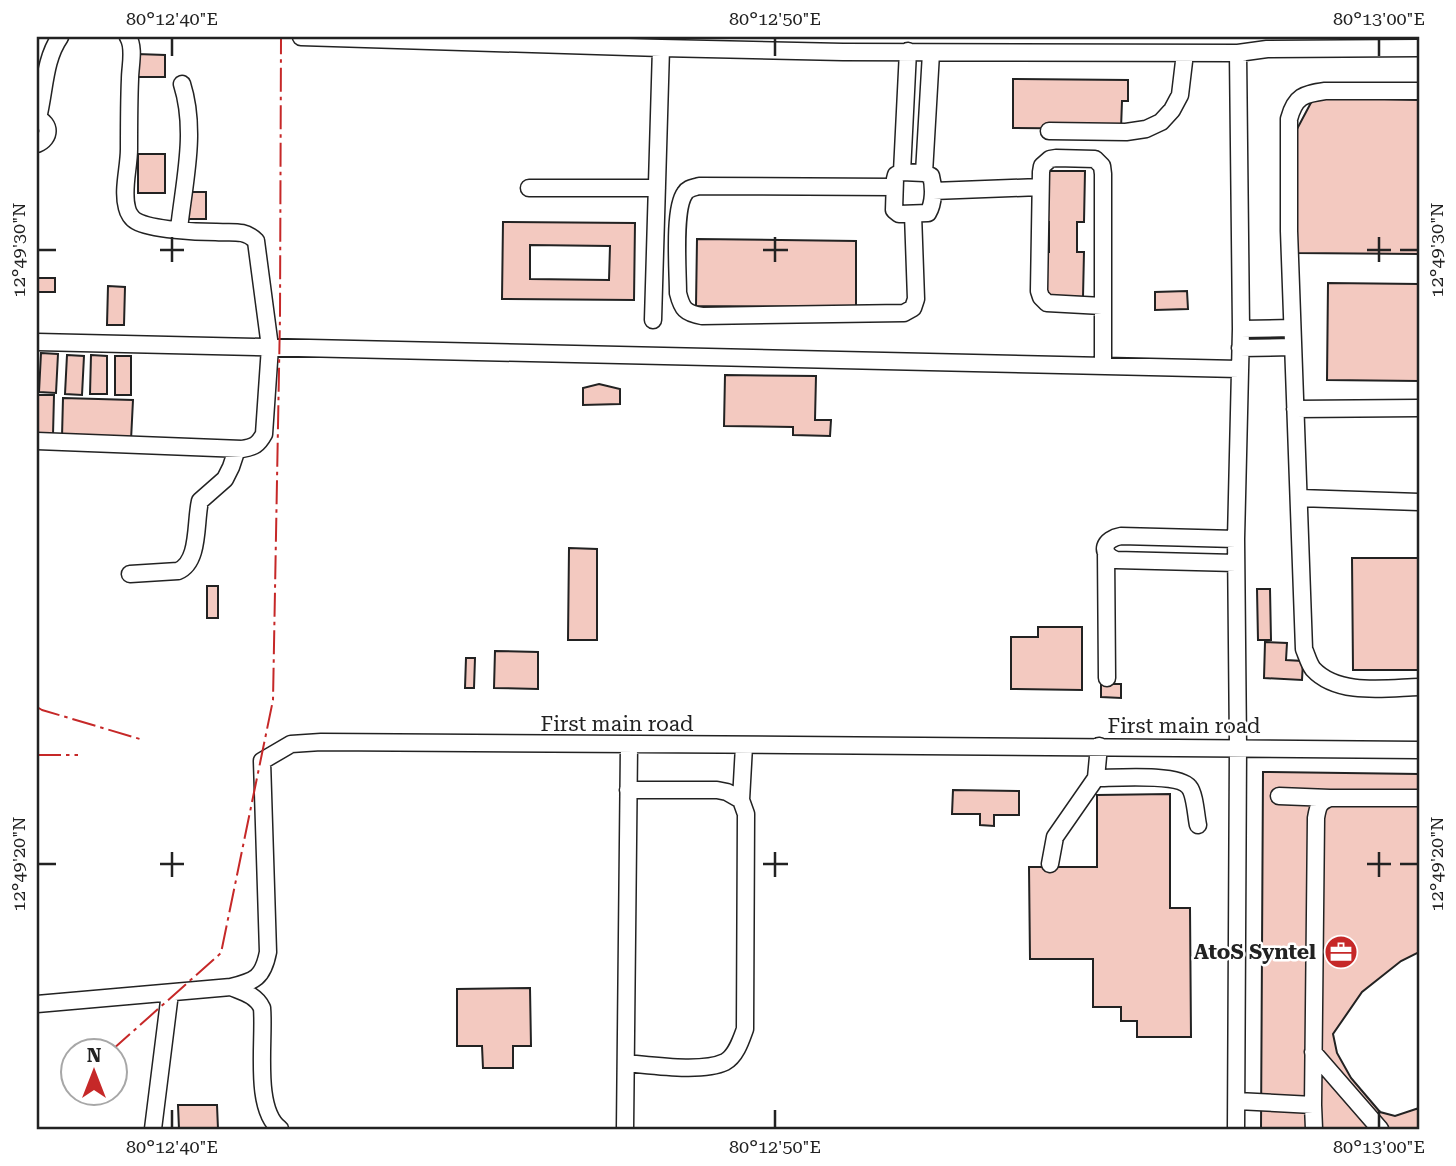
<svg xmlns="http://www.w3.org/2000/svg" width="1456" height="1166" viewBox="0 0 1456 1166" font-family="'Roboto Serif',serif">
<style>
.building{fill:#f3c9c0;stroke:#222;stroke-width:2;fill-rule:evenodd}
.lines{fill:none;stroke-linecap:round;stroke-linejoin:round}
.minor-casing{stroke:#222;stroke-width:19}
.minor{stroke:#fff;stroke-width:16}
.power{stroke:#c62828;stroke-width:2;stroke-dasharray:24 5 3.5 5;stroke-linecap:butt}
.ticks{fill:none;stroke:#222;stroke-width:2.5}
.labels{text-anchor:middle;dominant-baseline:central;stroke-width:5;stroke-linejoin:round;paint-order:stroke}
.street-label{font-size:21px;fill:#222;stroke:#fff}
.poi-label{font-size:21px;font-weight:bold;fill:#222;stroke:#fff;text-anchor:end}
.neatline{fill:none;stroke:#222;stroke-width:2.5}
.ticks-label{font-size:18px;text-anchor:middle;fill:#222}
</style>
<rect width="100%" height="100%" fill="#fff"/>
<path class="building" d="M137,54L165,55V77H136Z
M1013,79L1128,80V101H1122L1121,129L1013,128Z
M1314,97L1419,100V254L1295,253L1292,177L1297,129Z
M138,154H165V193H138Z
M1044,171H1085L1084,222H1077V252H1084L1083,297L1042,296V252H1049V222H1043Z
M188,192H206V219H188Z
M503,222L635,223L634,300L502,299ZM530,245L610,246L609,280L530,279Z
M697,239L856,241V307L696,306Z
M37,278H55V292H37Z
M1328,283L1419,284V381L1327,380Z
M108,286L125,287L124,325H107Z
M1187,291L1188,309L1155,310V292Z
M41,353L58,354L56,393L39,392Z
M67,355L84,356L82,395L65,394Z
M91,355L107,356V394H90Z
M115,356H131V395H115Z
M725,375L816,376L815,420H831L830,436L793,435V427L724,426Z
M599,384L620,389V404L583,405V388Z
M37,395H54L53,435H37Z
M63,398L133,400L131,440L62,437Z
M569,548L597,549V640H568Z
M1352,558H1419V670H1353Z
M207,586H218V618H207Z
M1257,589H1270L1271,640H1258Z
M1038,627H1082V690L1011,689V637H1038Z
M1265,642L1287,643L1286,660L1303,661L1302,680L1264,678Z
M495,651L538,652V689L494,688Z
M466,658H475L474,688H465Z
M1101,684H1121V698L1101,697Z
M1263,772L1419,774V1129H1261Z
M953,790L1019,791V815H994V826L980,825V814H952Z
M1170,794V908H1190L1191,1037H1137V1021H1121V1007H1093V959H1030L1029,867H1097V795Z
M1419,952V1108L1395,1116L1380,1112L1351,1078L1337,1053L1333,1034L1362,992L1401,961Z
M530,988L531,1046H513V1068H483L482,1046H457V989Z
M178,1105H217L218,1129H179Z"/>
<g class="lines">
<defs>
<path id="minor" d="M301,37L661,48L843,52L1238,53L1267,49L1419,48
M1419,91H1325C1304,94 1295,96 1289,119V231L1304,649C1307,656 1309,664 1313,669C1338,696 1386,688 1419,687
M37,118C51,124 51,138 37,144
M38,118C45,90 44,60 60,37
M1049,131L1126,132L1146,129L1161,122L1172,110L1180,95L1185,53
M902,172L924,173L931,176C934,187 934,203 928,213L899,214L894,210L895,179L896,175Z
M902,172L908,51
M924,173L931,53
M894,187L699,186C693,188 688,188 685,193C673,209 678,271 678,293C682,309 685,313 702,316L904,313L913,308L916,299L913,214
M529,188H657
M933,191L1040,187
M179,229C184,182 197,131 182,84
M1102,306L1047,303L1041,297L1039,291L1041,172L1042,166L1050,159L1056,158L1095,159L1102,166L1103,174V366
M653,320L661,48
M1241,329L1292,328
M37,342L1239,369
M1240,348L1293,347
M1295,409L1419,408
M37,441L242,449C254,447 258,445 264,434L270,347L256,241C245,229 231,233 216,232C197,232 152,230 136,221C132,219 128,213 127,208C122,190 129,168 129,149C129,126 129,102 130,79C130,66 135,48 128,37
M1299,498L1419,502
M1236,539L1121,536C1104,539 1098,553 1116,560L1236,563
M1106,551L1107,678
M130,574L178,571C200,562 195,522 200,501L225,479L231,467L237,449
M1096,778C1114,778 1179,773 1189,787C1195,794 1196,816 1198,825
M1279,796L1330,798
M741,800L744,746
M1050,864L1055,837L1096,778L1099,746
M231,987C243,992 256,995 262,1008C265,1040 253,1109 280,1129
M37,1004L231,987C255,981 263,978 268,952L262,761L291,744L321,742C687,746 1053,744 1419,750
M1313,1052L1380,1129
M626,1063C651,1065 702,1073 725,1062C736,1056 741,1040 745,1029L746,814L741,800L727,792L717,790H628
M1237,1101L1313,1105
M153,1129L170,993
M625,1129L629,746
M1236,1129L1238,747L1236,539L1241,329L1238,53
M1314,1129L1313,1105L1316,818C1318,806 1319,802 1330,798H1419"/>
</defs>
<use href="#minor" class="minor-casing"/>
<use href="#minor" class="minor"/>
<path class="power" d="M37,707L42,710L140,739
M37,755H78
M112,1050L221,953L273,700L280,316L281,37"/>
</g>
<path class="ticks" d="M172,38V56M775,38V56M1379,38V56M172,237V262M775,237V262M1379,237V262M38,250H56M160,250H184M763,250H788M1367,250H1391M1400,250H1418M172,852V877M775,852V877M1379,852V877M38,864H56M160,864H184M763,864H788M1367,864H1391M1400,864H1418M172,1110V1128M775,1110V1128M1379,1110V1128"/>
<defs>
<symbol id="office-disc" viewBox="-11 -11 22 22"><circle r="9.5" fill="#c62828" stroke="#fff"/><path d="M-6-3h4V-5.5h4V-3h4V5H-6ZM-1-4.5V-3h2v-1.5ZM-6 0V1H6V0Z" fill="#fff"/></symbol>
</defs>
<g fill-rule="evenodd">
<use href="#office-disc" x="1322" y="933" width="38" height="38"/>
</g>
<g class="labels">
<g class="street-label">
<text x="617" y="724">First main road</text>
<text x="1184" y="726">First main road</text>
</g>
<g class="poi-label">
<text x="1316" y="952">AtoS Syntel</text>
</g>
</g>
<rect width="1456" height="1166" fill="none" stroke="#ffffff" stroke-width="77"/>
<g transform="translate(94 1072)"><circle r="33" fill="#ffffff" stroke="#a7a7a7" stroke-width="2"/>
<path d="M0-5L12 26L0 18L-12 26Z" fill="#c62828"/>
<text y="-10" font-size="19" font-weight="bold" text-anchor="middle" fill="#222222">N</text>
</g>
<rect x="38" y="38" width="1380" height="1090" class="neatline"/>
<g class="ticks-label">
<text x="172" y="25">80°12'40"E</text>
<text x="775" y="25">80°12'50"E</text>
<text x="1379" y="25">80°13'00"E</text>
<text transform="translate(19 250) rotate(-90)" y="6">12°49'30"N</text>
<text transform="translate(1437 250) rotate(-90)" y="6">12°49'30"N</text>
<text transform="translate(19 864) rotate(-90)" y="6">12°49'20"N</text>
<text transform="translate(1437 864) rotate(-90)" y="6">12°49'20"N</text>
<text x="172" y="1153">80°12'40"E</text>
<text x="775" y="1153">80°12'50"E</text>
<text x="1379" y="1153">80°13'00"E</text>
</g>
</svg>
